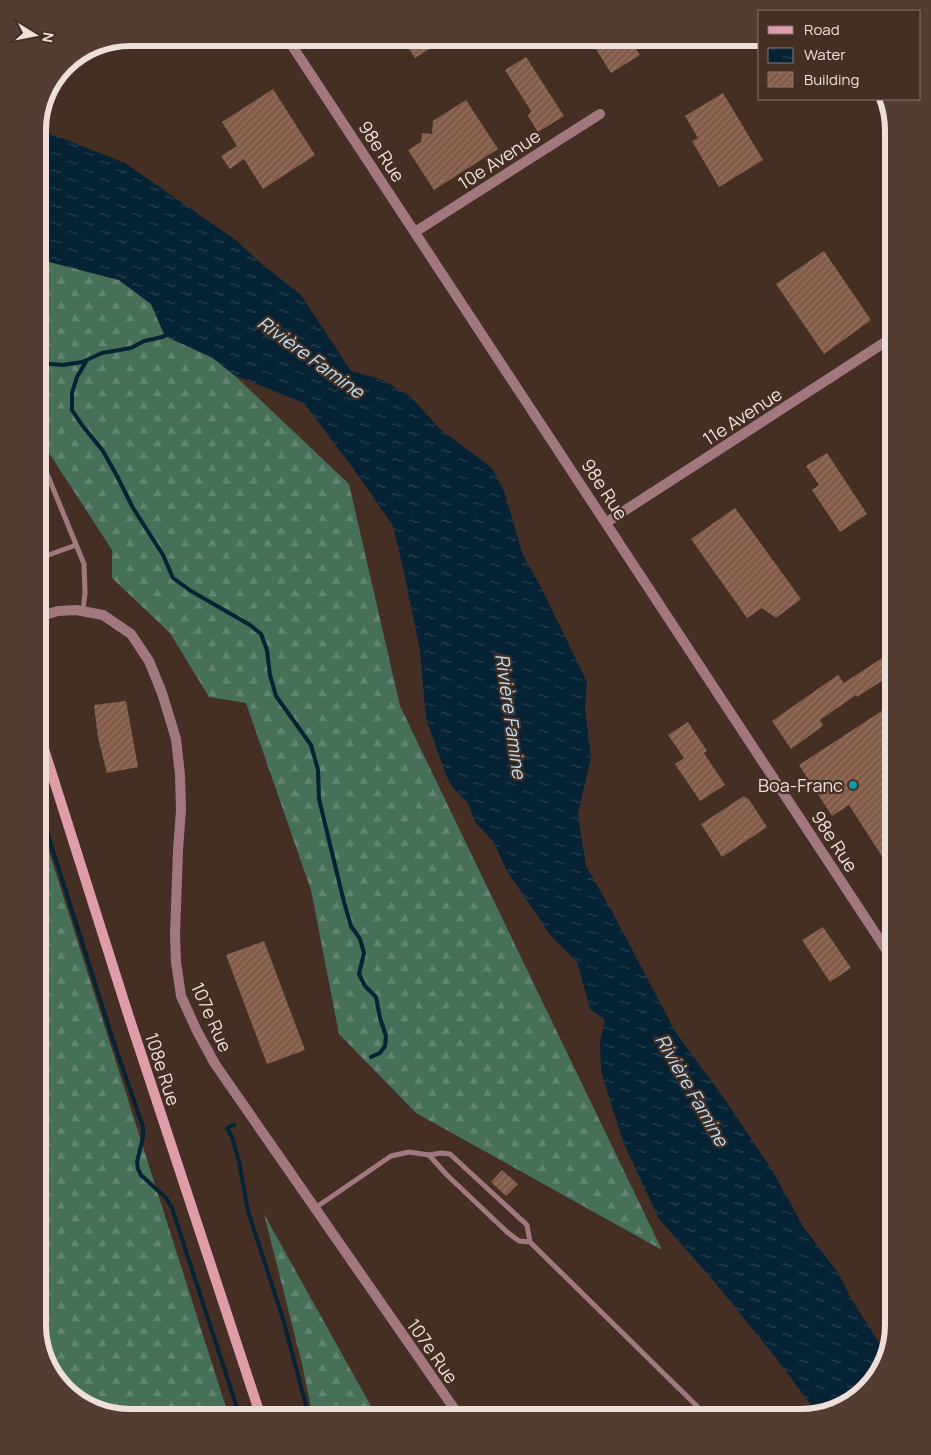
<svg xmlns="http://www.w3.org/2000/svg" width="931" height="1455" viewBox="0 0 931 1455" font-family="Manrope,sans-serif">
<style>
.forest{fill:url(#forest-firs)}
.water{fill:url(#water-ripples)}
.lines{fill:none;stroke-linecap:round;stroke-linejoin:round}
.stream{stroke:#052334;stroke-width:4}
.building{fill:url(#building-hatch)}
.service{stroke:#a2787f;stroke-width:5}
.minor{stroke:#a2787f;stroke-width:10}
.secondary{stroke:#df9da9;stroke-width:10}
.culture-dot{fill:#0f9aa8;stroke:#452f24;stroke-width:2}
.labels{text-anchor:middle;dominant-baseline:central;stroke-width:4.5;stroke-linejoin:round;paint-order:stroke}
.street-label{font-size:18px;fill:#eedfd8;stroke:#452f24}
.poi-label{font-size:18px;fill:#eedfd8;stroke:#452f24;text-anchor:end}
.water-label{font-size:19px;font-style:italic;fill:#b7def7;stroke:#452f24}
.rim{fill:none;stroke:#eedfd8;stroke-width:6}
</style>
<defs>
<pattern id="forest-firs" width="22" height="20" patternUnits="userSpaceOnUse" patternTransform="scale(1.25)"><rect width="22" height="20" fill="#477059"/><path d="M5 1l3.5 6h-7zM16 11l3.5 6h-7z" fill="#628470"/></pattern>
<pattern id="water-ripples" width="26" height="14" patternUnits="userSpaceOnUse" patternTransform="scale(1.25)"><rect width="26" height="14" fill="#052334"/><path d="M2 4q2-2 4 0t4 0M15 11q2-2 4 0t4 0" fill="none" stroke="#2a4251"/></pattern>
<pattern id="building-hatch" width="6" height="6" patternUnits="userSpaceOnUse" patternTransform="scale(1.25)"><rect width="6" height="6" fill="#835c49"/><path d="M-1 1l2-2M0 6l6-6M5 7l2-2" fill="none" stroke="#957362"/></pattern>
</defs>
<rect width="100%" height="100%" fill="#452f24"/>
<path class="forest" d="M38,259L119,280L151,304L165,336L213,358L234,375L349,484L400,706L662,1250L416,1113L339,1034L311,890L246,703L209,697L170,633L112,578V550L38,436Z
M38,817L229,1417H124L79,1402L47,1366L38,1325Z
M264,1214L377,1417H313L302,1364Z"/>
<path class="water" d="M38,126L46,132L125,163L237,241L257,260L301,295L351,371L383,380L411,397L440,429L492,468L504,491L523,555L543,591L587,682L585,709L591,757L578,814L586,866L614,915L676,1033L726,1101L772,1170L804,1228L839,1274L850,1297L885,1352L878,1376L842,1408L818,1414L776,1358L713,1280L659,1219L624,1144L601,1072L600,1041L605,1020L590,1009L577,962L551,936L507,871L493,841L475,822L468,803L453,788L446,775L426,719L420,651L403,568L393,526L353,468L304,403L234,375L213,358L165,336L151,304L119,280L38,259Z"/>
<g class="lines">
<path class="stream" d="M87,360L77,377L72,393V410L82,425L103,451L117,476L133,508L163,555L173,578L191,591L250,625L261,634L267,650L270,675L276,696L311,745L318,770L319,799L344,902L351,926L360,939L364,953L359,974L365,986L376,997L380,1018L386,1036L385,1046L380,1053L371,1057
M38,363L63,365L82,362L102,353L131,348L144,341L154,339L165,336L167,334
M38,803L113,1040L143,1127V1137L137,1162L138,1169L141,1175L166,1198L172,1208L240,1417
M234,1125L227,1128L232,1137L239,1161L248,1211L284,1322L309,1417"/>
</g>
<path class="building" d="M402,38H447L415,58Z
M589,38H629L640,55L611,73Z
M526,57L564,116L538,132L528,116L531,111L505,70Z
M273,89L315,155L263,189L244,159L230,169L221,156L237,146L222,122Z
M723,93L763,160L719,187L692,141L698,138L685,116Z
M466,100L498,149L434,190L408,150L421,142L422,133L432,134L433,121Z
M824,251L871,320L824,354L776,284Z
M827,453L867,514L840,532L812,490L819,485L806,466Z
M735,508L801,599L776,618L762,608L747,618L691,539Z
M894,650V673L857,697L856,695L820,720L823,726L791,749L772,721L838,675L844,683Z
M126,701L138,767L107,773L98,738L94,705Z
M894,703V875L849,805L832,816L799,765Z
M688,722L707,751L704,753L725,785L700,801L675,764L684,758L668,735Z
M744,796L747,799L748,798L767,827L722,857L701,824Z
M823,927L851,968L830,982L802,940Z
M264,941L305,1050L267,1064L226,955Z
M502,1170L518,1184L506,1196L491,1182Z"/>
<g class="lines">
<path class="service" d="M38,460L48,476L84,564L85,593L83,611
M46,556L76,545
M429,1155L447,1175L507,1232L519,1241L530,1242
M315,1208L391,1156L409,1152L429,1155L441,1153L450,1154L527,1225L530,1242L708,1417"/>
<path class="minor" d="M287,38C490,345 693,652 893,960
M415,232L600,114
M607,522L893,337
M38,617L58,611L76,610L103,615L131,634L149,661L162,693L176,739L180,775L181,810L178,850L175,935L176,962L181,996L197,1031L215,1064L460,1417"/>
<path class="secondary" d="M38,730L129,1017L261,1417"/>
</g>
<circle class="culture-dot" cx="853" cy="785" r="5"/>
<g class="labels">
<g class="street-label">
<text transform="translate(382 151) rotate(57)">98e Rue</text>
<text transform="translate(499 159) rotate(-33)">10e Avenue</text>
<text transform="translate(742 416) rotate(-33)">11e Avenue</text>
<text transform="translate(605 489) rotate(57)">98e Rue</text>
<text transform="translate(835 841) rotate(57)">98e Rue</text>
<text transform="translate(212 1017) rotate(66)">107e Rue</text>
<text transform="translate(163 1069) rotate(72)">108e Rue</text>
<text transform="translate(433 1351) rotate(55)">107e Rue</text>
</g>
<g class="poi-label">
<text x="843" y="785">Boa-Franc</text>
</g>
<g class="water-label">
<text transform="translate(311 357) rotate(36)">Rivière Famine</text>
<text transform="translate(511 716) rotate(82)">Rivière Famine</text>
<text transform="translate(692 1090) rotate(60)">Rivière Famine</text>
</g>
</g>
<path d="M0 0H931V1455H0ZM130 46H801A84 84 0 0 1 885 130V1325A84 84 0 0 1 801 1409H130A84 84 0 0 1 46 1325V130A84 84 0 0 1 130 46Z" fill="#533d32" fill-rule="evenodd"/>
<path class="rim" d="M130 46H801A84 84 0 0 1 885 130V1325A84 84 0 0 1 801 1409H130A84 84 0 0 1 46 1325V130A84 84 0 0 1 130 46Z"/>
<rect x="758" y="10" width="162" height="90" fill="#452f24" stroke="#89756c"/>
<rect x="768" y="26" width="25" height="8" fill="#df9da9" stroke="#89756c"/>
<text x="804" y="35" font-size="15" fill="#eedfd8">Road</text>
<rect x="768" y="48" width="25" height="15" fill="url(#water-ripples)" stroke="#89756c"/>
<text x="804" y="60" font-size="15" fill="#eedfd8">Water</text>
<rect x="768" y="72" width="25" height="15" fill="url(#building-hatch)" stroke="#89756c"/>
<text x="804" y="85" font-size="15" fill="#eedfd8">Building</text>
<g transform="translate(35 35) rotate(100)" stroke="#452f24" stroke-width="4" paint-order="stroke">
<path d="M0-4L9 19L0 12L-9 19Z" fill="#eedfd8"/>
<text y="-8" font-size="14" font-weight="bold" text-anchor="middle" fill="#eedfd8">N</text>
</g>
</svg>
